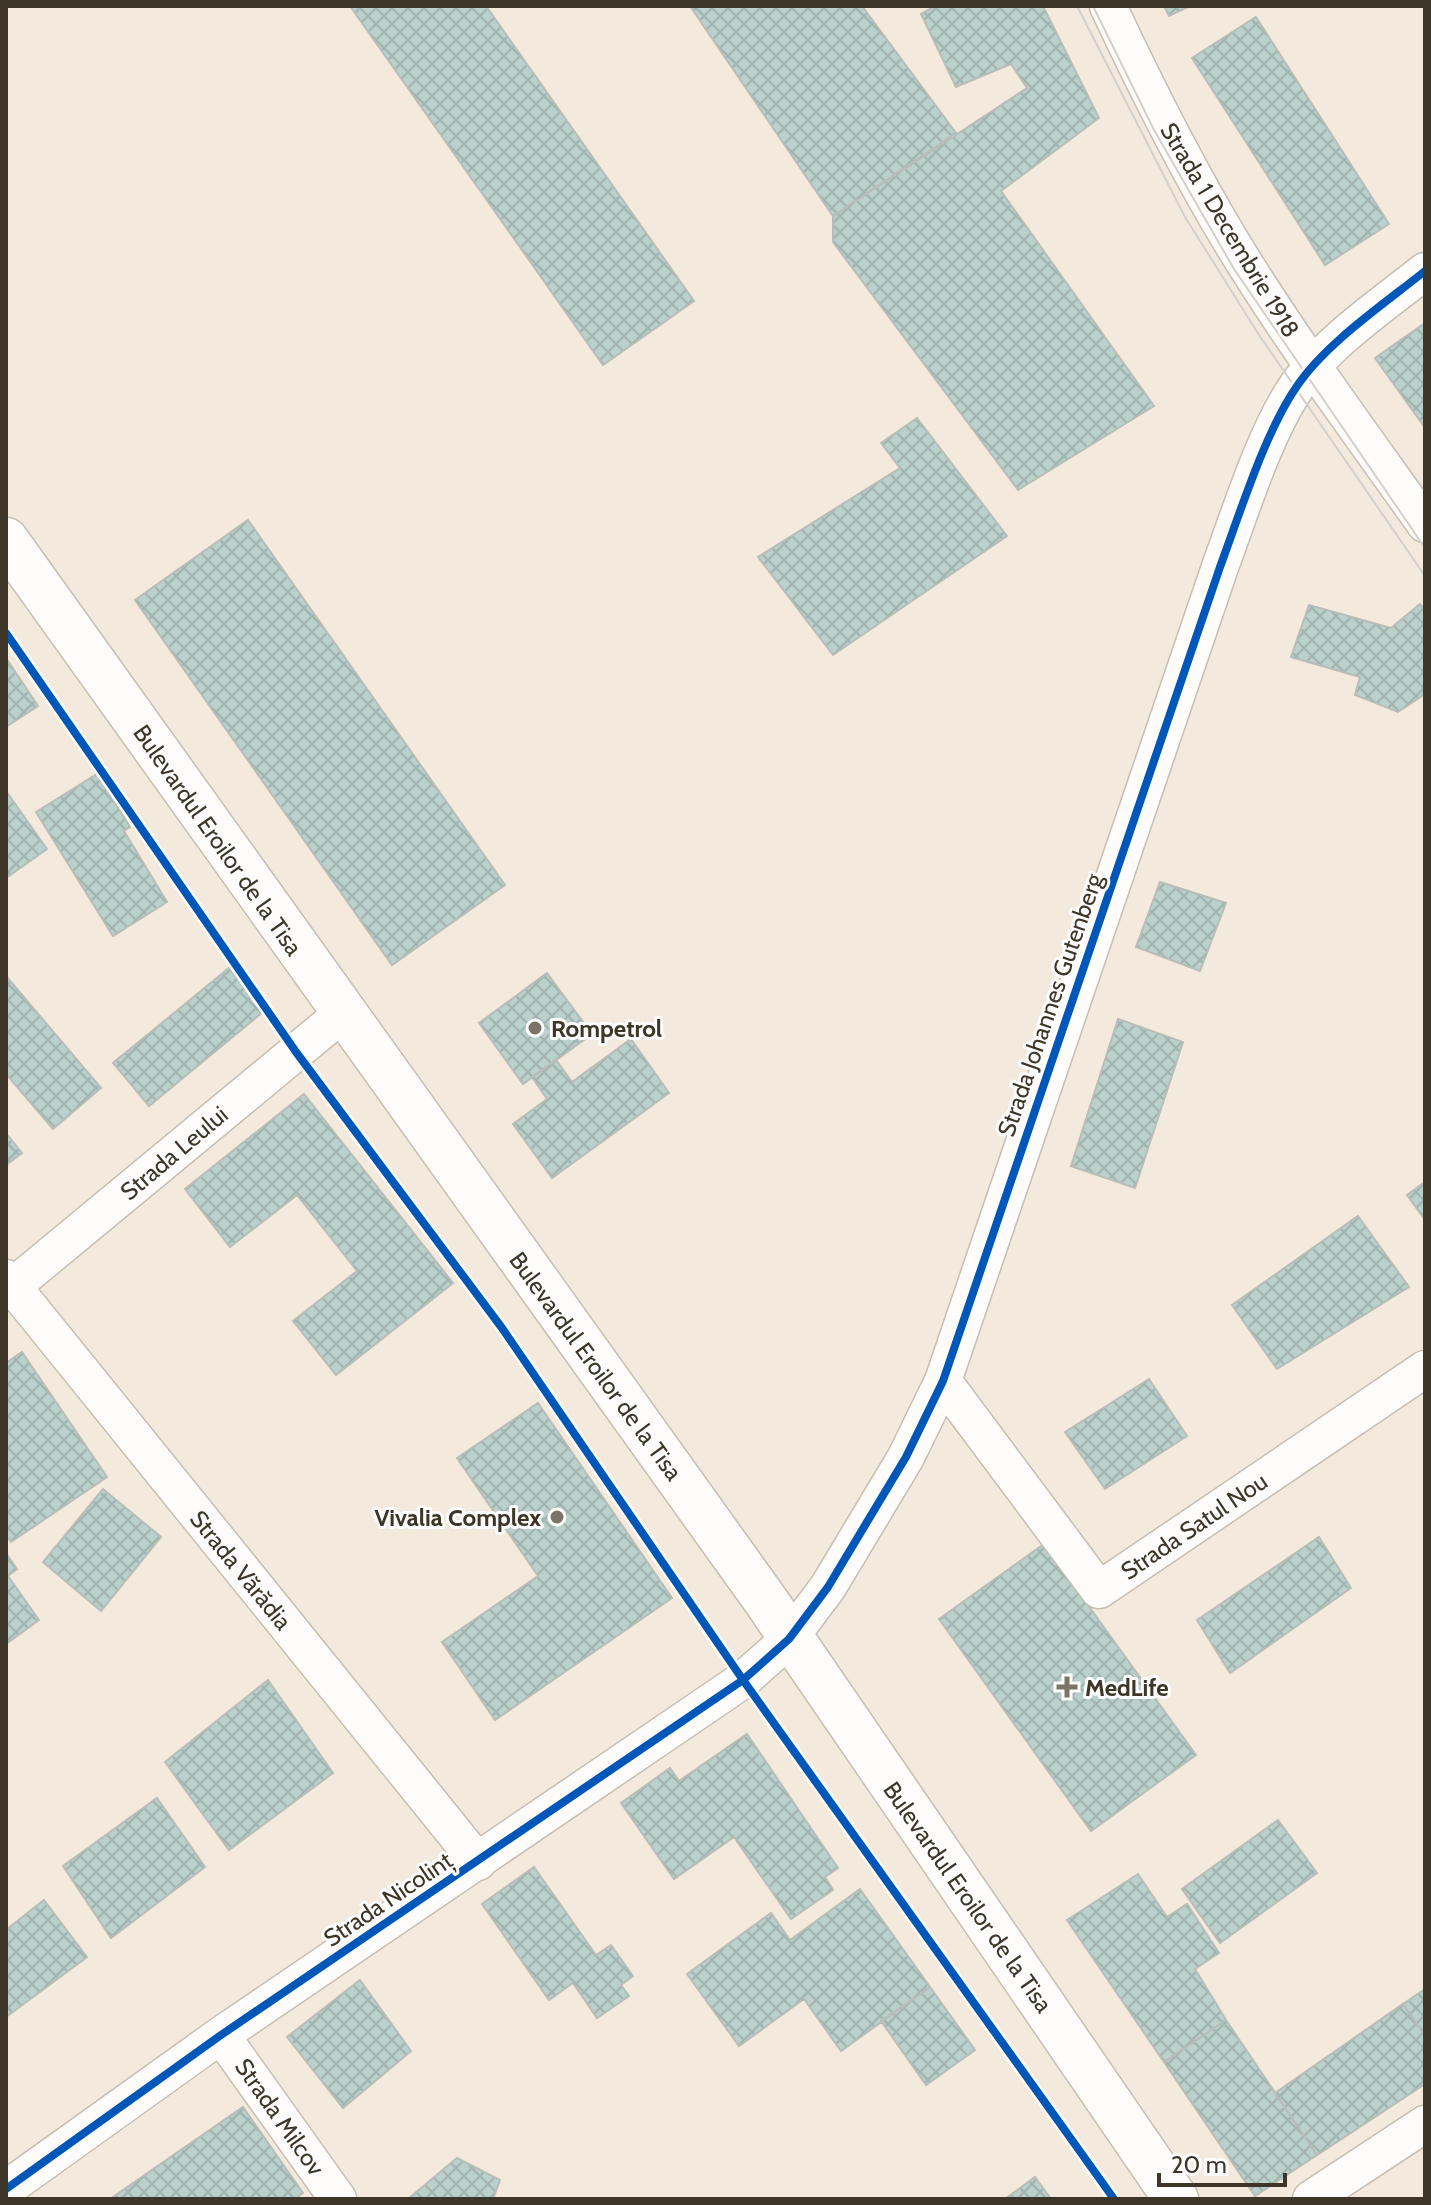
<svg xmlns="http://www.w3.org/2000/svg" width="1431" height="2205" viewBox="0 0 1431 2205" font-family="Cabin,sans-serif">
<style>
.building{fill:url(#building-cross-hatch);stroke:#b9bdb8;stroke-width:2}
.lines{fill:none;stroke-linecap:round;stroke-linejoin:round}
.minor-casing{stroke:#c6beb3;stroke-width:39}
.tertiary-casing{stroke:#c6beb3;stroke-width:47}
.minor{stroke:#fdfcfa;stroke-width:36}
.tertiary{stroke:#fdfcfa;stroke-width:44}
.tram{stroke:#d3d0cc;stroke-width:2}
.cycleway-casing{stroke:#fcfcfc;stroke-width:13}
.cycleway{stroke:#0057b8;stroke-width:8}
.poi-dot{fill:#7c7467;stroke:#fcfcfc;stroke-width:3}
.labels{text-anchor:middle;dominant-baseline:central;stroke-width:6;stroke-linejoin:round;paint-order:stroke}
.street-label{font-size:24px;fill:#3c3528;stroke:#fcfcfc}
.poi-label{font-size:24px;font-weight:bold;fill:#3c3528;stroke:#fcfcfc;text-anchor:start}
</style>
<defs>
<pattern id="building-cross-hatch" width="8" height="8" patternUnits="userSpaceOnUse" patternTransform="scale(2)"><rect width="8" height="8" fill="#b9d0cb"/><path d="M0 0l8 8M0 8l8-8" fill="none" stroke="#a0b3ae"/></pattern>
</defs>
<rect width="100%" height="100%" fill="#f3eadd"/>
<path class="building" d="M350,6H486L694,301L603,365Z
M690,6H862L956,133L833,216Z
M935,6H1043L1099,118L1001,191L1154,406L1018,490L833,242V216L1027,88L1011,64L956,87L921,14Z
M1164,6H1190L1169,16Z
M1256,17L1389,224L1325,265L1192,58Z
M1425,323V424L1423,425L1375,358Z
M917,418L1007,536L833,655L758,557L900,468L881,443Z
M248,520L505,885L392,965L135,600Z
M1420,604L1425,610V694L1398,712L1355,695L1360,677L1291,657L1309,605L1391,628Z
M6,658L38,706L6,727Z
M97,774L130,827L124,831L167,902L113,936L36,812Z
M6,791L47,849L6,878Z
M1160,882L1226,903L1200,971L1136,947Z
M229,968L264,1011L149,1106L113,1063Z
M547,973L592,1034L523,1084L479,1023Z
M6,976L101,1088L53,1129L6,1074Z
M1118,1019L1183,1042L1135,1188L1071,1166Z
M631,1039L669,1093L552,1178L513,1124L547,1099L532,1077L556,1060L572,1082Z
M304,1094L453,1283L336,1375L293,1321L357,1271L297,1195L230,1247L185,1189Z
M6,1133L22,1153L6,1165Z
M1425,1182V1220L1407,1195Z
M1358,1216L1409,1287L1277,1369L1232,1305Z
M22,1352L107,1477L11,1542L6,1535V1363Z
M1149,1379L1187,1436L1105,1489L1065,1432Z
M538,1403L672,1598L495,1720L442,1642L538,1576L457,1458Z
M103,1489L161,1537L101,1611L43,1562Z
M1319,1537L1351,1588L1230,1673L1197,1620Z
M1044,1544L1196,1755L1091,1831L939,1619Z
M6,1553L17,1569L8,1576L39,1620L6,1644Z
M268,1680L333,1773L229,1850L165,1762Z
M747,1734L838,1868L825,1877L833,1890L791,1919L734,1837L674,1879L621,1803L670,1768L679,1781Z
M157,1798L205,1867L111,1938L63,1866Z
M1278,1820L1317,1873L1220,1943L1182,1889Z
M534,1867L596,1955L611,1945L633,1976L621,1985L629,1996L597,2018L573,1983L549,2000L482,1904Z
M1138,1874L1167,1917L1187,1904L1219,1953L1195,1969L1226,2020L1164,2062L1067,1920Z
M860,1889L930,1987L841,2051L804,1999L739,2046L687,1974L771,1913L790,1940Z
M44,1900L87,1957L6,2017V1930Z
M360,1980L411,2051L343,2108L287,2037Z
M930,1987L975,2050L926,2085L881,2021Z
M1425,1989V2036L1403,2004Z
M1403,2004L1425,2036V2084L1317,2155L1275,2093Z
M1226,2020L1317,2155L1255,2196L1164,2062Z
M243,2107L303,2193L295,2199H110Z
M457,2158L500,2180L493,2199H408Z
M1035,2177L1051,2199H1005Z"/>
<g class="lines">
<defs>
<path id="minor" d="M1108,6C1146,87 1186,167 1232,243C1291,340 1359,431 1425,524
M6,1278L478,1862
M6,1292L342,1014
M943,1381L1099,1590L1425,1369
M221,2035L338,2199
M6,2189L221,2035L743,1680L789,1639L828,1587L906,1457L943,1381L1220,567C1240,513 1265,432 1297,386C1326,343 1384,304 1425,271
M1311,2199L1425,2124"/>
<path id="tertiary" d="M6,540L766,1601L1176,2199"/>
</defs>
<use href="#minor" class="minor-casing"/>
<use href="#tertiary" class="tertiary-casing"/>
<use href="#minor" class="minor"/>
<use href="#tertiary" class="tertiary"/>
<path class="tram" d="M1077,6L1185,217L1259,335L1425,576
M1093,6L1154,130L1234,269L1425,548"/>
<defs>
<path id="cycleway" d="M6,633L296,1052L502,1328L743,1680L1114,2199
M6,2189L221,2035L743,1680L789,1639L828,1587L906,1457L943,1381L1220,567C1240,513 1265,432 1297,386C1326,343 1384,304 1425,271"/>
</defs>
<use href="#cycleway" class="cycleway-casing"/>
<use href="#cycleway" class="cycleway"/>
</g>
<g class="poi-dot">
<circle cx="535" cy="1028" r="8"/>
<circle cx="557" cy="1517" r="8"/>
<path d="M1063 1675h8v8h8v8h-8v8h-8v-8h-8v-8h8z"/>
</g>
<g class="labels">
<g class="street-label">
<text transform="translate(1230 230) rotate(59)">Strada 1 Decembrie 1918</text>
<text transform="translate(218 840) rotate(55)">Bulevardul Eroilor de la Tisa</text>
<text transform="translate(1050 1005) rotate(-71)">Strada Johannes Gutenberg</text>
<text transform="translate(174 1153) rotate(-40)">Strada Leului</text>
<text transform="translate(596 1366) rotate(54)">Bulevardul Eroilor de la Tisa</text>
<text transform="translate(1194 1526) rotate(-34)">Strada Satul Nou</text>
<text transform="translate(241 1570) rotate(51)">Strada Vărădia</text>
<text transform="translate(968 1897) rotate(55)">Bulevardul Eroilor de la Tisa</text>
<text transform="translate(388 1899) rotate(-34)">Strada Nicolinț</text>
<text transform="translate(280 2117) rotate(55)">Strada Milcov</text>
</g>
<g class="poi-label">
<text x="551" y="1028">Rompetrol</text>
<text x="541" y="1517" text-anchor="end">Vivalia Complex</text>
<text x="1085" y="1687">MedLife</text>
</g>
</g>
<rect width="1431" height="2205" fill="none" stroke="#3c3528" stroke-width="16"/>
<path d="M1159 2173v12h126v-12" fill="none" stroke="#3c3528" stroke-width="4"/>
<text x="1171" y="2173" font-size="24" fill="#3c3528" stroke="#fcfcfc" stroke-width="6" paint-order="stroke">20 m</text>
</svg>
